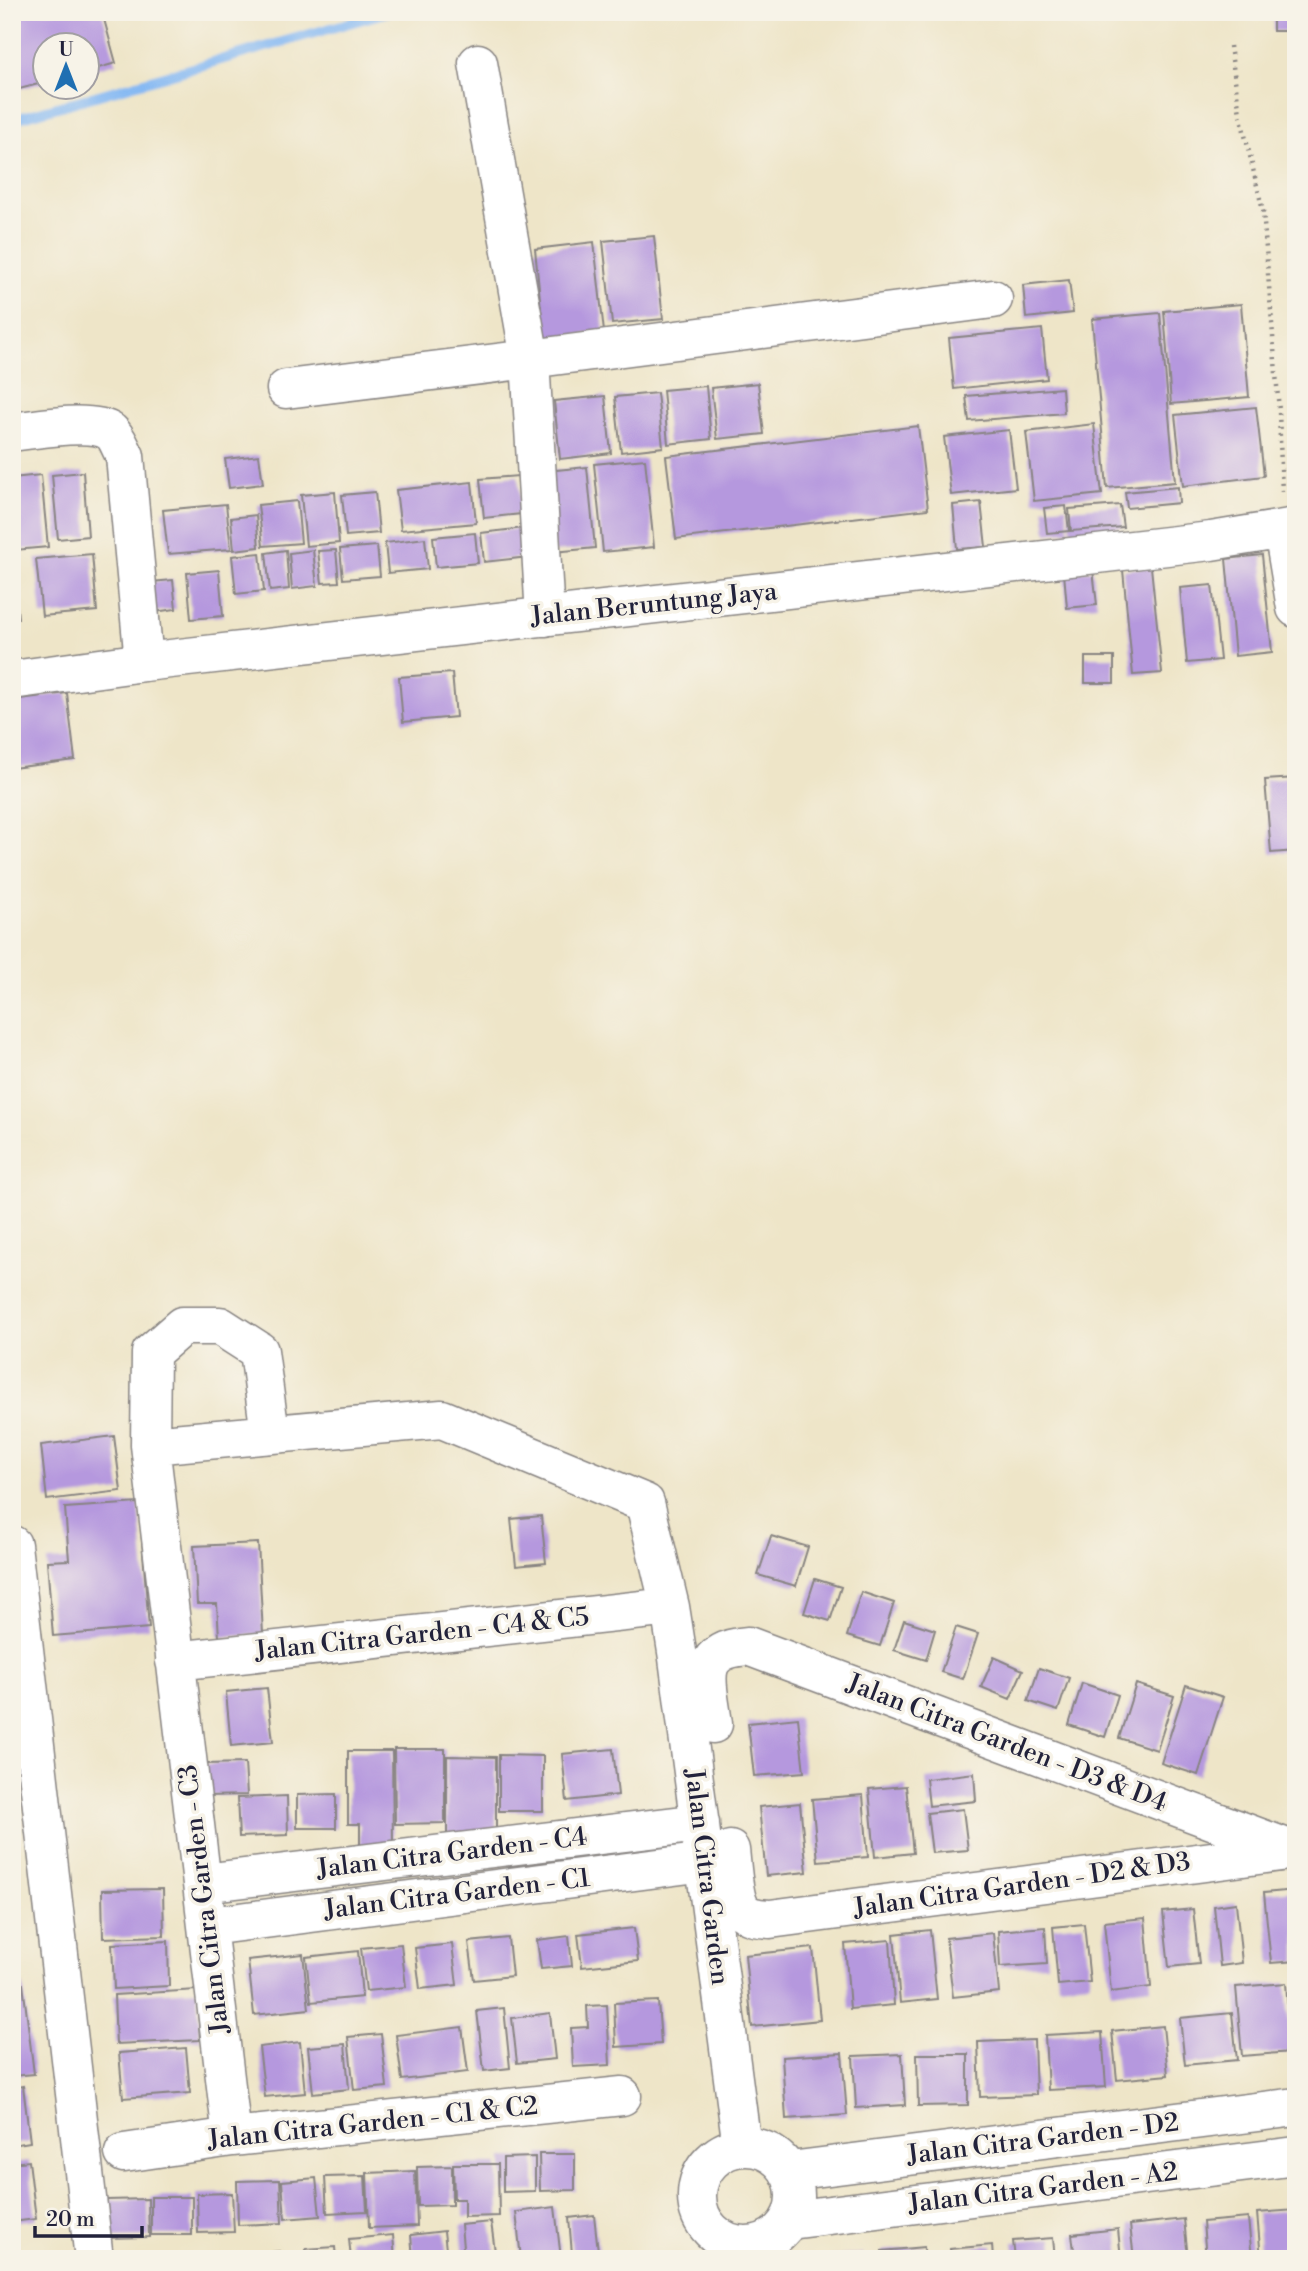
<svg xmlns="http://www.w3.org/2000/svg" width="1308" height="2271" viewBox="0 0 1308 2271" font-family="'Libre Bodoni',serif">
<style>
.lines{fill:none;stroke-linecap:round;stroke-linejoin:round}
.stream{stroke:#86b9f3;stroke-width:10}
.building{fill:#b598de}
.minor-casing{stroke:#888482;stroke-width:41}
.path{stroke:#888482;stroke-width:4.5;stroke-dasharray:2 5;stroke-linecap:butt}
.minor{stroke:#fff;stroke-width:38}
.labels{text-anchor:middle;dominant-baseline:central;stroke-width:7;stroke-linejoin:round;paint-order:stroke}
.street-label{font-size:26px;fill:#22223b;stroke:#f7f3e8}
</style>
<rect width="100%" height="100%" fill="#f7f3e8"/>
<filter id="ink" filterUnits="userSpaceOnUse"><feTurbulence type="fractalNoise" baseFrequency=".0143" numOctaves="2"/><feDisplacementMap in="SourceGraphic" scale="14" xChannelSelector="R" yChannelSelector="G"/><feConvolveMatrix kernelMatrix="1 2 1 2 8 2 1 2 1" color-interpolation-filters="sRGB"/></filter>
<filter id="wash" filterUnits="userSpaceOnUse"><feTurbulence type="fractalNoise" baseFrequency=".00686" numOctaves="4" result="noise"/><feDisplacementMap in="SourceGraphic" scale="28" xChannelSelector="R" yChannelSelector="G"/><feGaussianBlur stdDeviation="1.57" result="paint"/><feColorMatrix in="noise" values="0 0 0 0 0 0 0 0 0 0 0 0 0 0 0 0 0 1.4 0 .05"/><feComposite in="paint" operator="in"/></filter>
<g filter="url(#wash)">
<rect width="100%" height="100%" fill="#eee5c8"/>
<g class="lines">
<path class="stream" d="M12,120L387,12"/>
</g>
<g id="blocks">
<path class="building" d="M12,12H102L116,63L88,71V46H46V82L12,91Z
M1273,12H1296V31H1273Z
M654,236L663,319L612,324L603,241Z
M594,242L604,332L544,339L535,249Z
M1069,280L1073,313L1026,318L1023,285Z
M1241,304L1249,397L1171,404L1164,311Z
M1160,313L1175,482L1107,488L1092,319Z
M1042,329L1047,379L954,389L949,338Z
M758,383L764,434L717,439L711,388Z
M706,386L711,439L668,444L663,390Z
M1062,388L1064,413L969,421L966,396Z
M657,393L663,447L621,452L615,397Z
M605,396L611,453L560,459L554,401Z
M1256,407L1264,476L1183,486L1175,415Z
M1094,424L1102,494L1034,501L1026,432Z
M918,426L928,509L676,539L666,456Z
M1009,430L1016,488L951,495L944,437Z
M259,455L263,484L229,488L225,459Z
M645,459L654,547L603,552L594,464Z
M587,467L595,548L554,552L546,471Z
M83,472L88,536L58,539L52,475Z
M41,475L48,547L15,550L12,519V478Z
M518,476L521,514L484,518L480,479Z
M472,482L476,523L401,530L396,490Z
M1178,487L1179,503L1127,508L1125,492Z
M335,492L339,543L306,546L301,495Z
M375,492L379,533L346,536L342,495Z
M297,501L301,543L263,546L258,505Z
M981,502L986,547L957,549L953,505Z
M226,504L231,549L168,554L163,510Z
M1120,505L1123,527L1071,531L1069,509Z
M1066,506L1069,531L1047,533L1044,508Z
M256,515L259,547L234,550L231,518Z
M525,528L528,557L484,562L481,533Z
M475,533L478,563L436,567L433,537Z
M425,538L428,569L388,573L385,543Z
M377,546L380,576L343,579L340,549Z
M286,550L289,589L270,591L266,553Z
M313,550L317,586L292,589L289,553Z
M336,550L339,582L322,583L318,551Z
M260,553L264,591L236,594L232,556Z
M92,554L97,611L42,616L36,559Z
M1262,555L1272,652L1235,656L1226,559Z
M1151,567L1162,673L1133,675L1123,570Z
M219,570L223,616L191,619L187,573Z
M1093,570L1097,605L1067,608L1064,573Z
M12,574H14L18,618H12Z
M173,580L176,609L154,612L151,582Z
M1212,585L1220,660L1187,663L1180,588Z
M1085,657H1114V683H1085Z
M452,673L456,717L403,722L399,677Z
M67,693L75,760L12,768V700Z
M1296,778V851L1271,853L1265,780Z
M114,1436L121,1491L47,1500L41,1445Z
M139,1503L149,1628L53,1636L47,1561L69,1560L65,1508Z
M541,1516L546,1563L516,1566L511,1519Z
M771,1536L808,1547L796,1586L758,1575Z
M258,1543L263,1634L219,1637L217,1604H197L194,1546Z
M815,1579L841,1587L830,1621L804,1613Z
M861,1592L894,1603L880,1646L847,1636Z
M904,1620L935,1630L926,1660L894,1650Z
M956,1627L978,1634L963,1679L941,1672Z
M994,1657L1023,1670L1010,1699L981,1687Z
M1039,1668L1069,1678L1058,1711L1028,1701Z
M1082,1683L1118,1695L1105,1737L1069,1725Z
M1136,1684L1174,1696L1157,1750L1119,1738Z
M1186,1685L1223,1697L1198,1775L1161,1763Z
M267,1688L273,1742L231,1746L226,1692Z
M798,1718L804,1772L754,1776L748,1723Z
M394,1749H445V1823L395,1824Z
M613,1749L618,1795L567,1801L562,1754Z
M348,1751H392L393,1847L360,1848V1824H348Z
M499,1755L543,1756V1811H499Z
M447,1756L496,1757V1835H447Z
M245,1763L247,1795L207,1796L206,1764Z
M974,1773L976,1801L929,1806L926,1779Z
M906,1786L913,1853L875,1857L869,1789Z
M336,1794V1828H297V1795Z
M863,1795L868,1857L818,1861L812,1799Z
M287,1796L288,1835L239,1837L237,1798Z
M800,1803L807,1872L766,1876L759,1807Z
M963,1809L968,1850L932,1853L927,1813Z
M163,1889L164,1936L103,1938L102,1890Z
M1296,1890V1961L1271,1963L1264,1893Z
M1236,1903L1242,1963L1220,1966L1214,1906Z
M1193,1909L1199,1964L1169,1967L1163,1912Z
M1145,1918L1151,1987L1111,1992L1104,1922Z
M1084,1924L1090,1982L1058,1985L1053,1927Z
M1045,1927L1047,1964L1000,1967L998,1931Z
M634,1928L638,1961L582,1967L578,1934Z
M930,1930L937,1999L900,2003L894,1934Z
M993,1933L999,1992L953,1997L946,1938Z
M569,1936L572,1966L541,1969L537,1940Z
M508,1938L512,1976L474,1980L469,1942Z
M890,1940L894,2005L850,2009L845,1944Z
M168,1941L169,1986L114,1989L112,1944Z
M401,1944L406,1987L366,1991L361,1948Z
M452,1944L457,1985L420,1989L415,1948Z
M813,1948L820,2020L752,2027L745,1955Z
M358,1951L362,1997L311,2002L306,1957Z
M303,1954L309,2009L254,2015L248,1960Z
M1286,1983L1291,2052L1242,2056L1236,1987Z
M23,1984L34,2074L12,2076V1985Z
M197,1990L200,2040L116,2044L114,1995Z
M658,2001L661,2044L616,2047L614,2003Z
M607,2005L610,2065L573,2067L571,2028L588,2027L587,2006Z
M504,2008L510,2068L484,2071L477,2011Z
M550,2013L555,2059L517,2063L512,2018Z
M1232,2013L1237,2060L1185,2065L1180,2018Z
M1163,2026L1168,2075L1117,2080L1112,2031Z
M462,2027L468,2072L402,2080L396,2035Z
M1102,2032L1106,2087L1048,2090L1045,2035Z
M381,2034L387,2087L354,2090L348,2037Z
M1034,2040L1036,2095L980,2097L978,2042Z
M300,2042L305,2093L265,2097L259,2047Z
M345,2044L349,2089L313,2093L308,2047Z
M186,2048L190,2093L123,2098L119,2053Z
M842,2053L847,2115L786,2119L782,2057Z
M902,2054L905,2105L856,2108L853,2056Z
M917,2054H968V2105L918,2106Z
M23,2086L30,2142L12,2145V2088Z
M539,2154H575V2190L540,2191Z
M535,2157V2191L503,2192V2158Z
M29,2161L36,2219L12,2222V2163Z
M453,2164H498L499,2216L464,2217V2199H454Z
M452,2166V2205L418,2206L417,2167Z
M415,2171L417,2226L369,2228L367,2173Z
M365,2176L367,2211L327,2213L325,2177Z
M316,2178L320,2216L285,2219L282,2181Z
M280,2180L282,2223L238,2225L237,2181Z
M232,2193L234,2232L198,2233L197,2194Z
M151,2197H192V2235H151Z
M148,2199L149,2237L106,2238V2200Z
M555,2207L561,2259H521L516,2212Z
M1296,2210V2259H1261L1257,2213Z
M594,2215L598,2251L572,2254L569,2218Z
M1248,2218L1252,2259H1206L1203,2222Z
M1184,2219L1188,2259H1134L1130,2225Z
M491,2222L496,2259H464L461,2225Z
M1118,2229L1121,2259H1075L1072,2234Z
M444,2231L447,2259H413L411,2235Z
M393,2235L395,2259H351L349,2239Z
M1053,2238L1055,2259H1015L1013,2241Z
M992,2245L993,2259H951L950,2249Z
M335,2247L336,2259H307L306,2249Z
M924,2247L925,2259H883L882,2251Z
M279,2251L280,2259H230V2257Z
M862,2254V2259H827V2257Z"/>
</g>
</g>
<g filter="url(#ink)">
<use href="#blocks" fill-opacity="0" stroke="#888482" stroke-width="2"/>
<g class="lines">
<defs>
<path id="minor" d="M286,389L530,359L478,63
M12,432C34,429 93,419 111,432C117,437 121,449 125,456L144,662
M1283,530L1296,608
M545,617L530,359L993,299
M12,680L144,662L1211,541L1296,527
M150,1445L151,1353L182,1326H220L259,1351L270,1434
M12,1545L94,2259
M175,1661L670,1607
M713,1724C708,1683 693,1650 748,1646L1292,1850
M730,1850C732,1865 733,1900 743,1911C749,1918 761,1918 770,1919L1296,1850
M203,1883L700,1823
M209,1926L705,1862
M232,2137L150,1445L442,1419L645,1503L670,1607L678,1658L742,2147
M697 2196a49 49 0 1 1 98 0a49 49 0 1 1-98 0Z
M124,2153L232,2137L622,2096
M790,2171L1296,2107
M790,2220L1296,2156"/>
</defs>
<use href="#minor" class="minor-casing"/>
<path class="path" d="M1230,46L1240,114L1263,211L1279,411L1282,494"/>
<use href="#minor" class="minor"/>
</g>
</g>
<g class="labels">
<g class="street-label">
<text transform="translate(654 604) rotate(-6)">Jalan Beruntung Jaya</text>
<text transform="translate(422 1634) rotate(-6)">Jalan Citra Garden - C4 &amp; C5</text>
<text transform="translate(1007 1743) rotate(21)">Jalan Citra Garden - D3 &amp; D4</text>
<text transform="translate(452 1853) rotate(-7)">Jalan Citra Garden - C4</text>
<text transform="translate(707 1877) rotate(83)">Jalan Citra Garden</text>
<text transform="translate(1022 1885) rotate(-8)">Jalan Citra Garden - D2 &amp; D3</text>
<text transform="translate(457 1894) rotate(-7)">Jalan Citra Garden - C1</text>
<text transform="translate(204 1899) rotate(-97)">Jalan Citra Garden - C3</text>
<text transform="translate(373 2123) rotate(-6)">Jalan Citra Garden - C1 &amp; C2</text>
<text transform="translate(1043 2139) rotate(-7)">Jalan Citra Garden - D2</text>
<text transform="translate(1043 2188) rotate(-7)">Jalan Citra Garden - A2</text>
</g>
</g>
<rect width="1308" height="2271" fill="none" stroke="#f7f3e8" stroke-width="42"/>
<g transform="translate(66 66)"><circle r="33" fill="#f7f3e8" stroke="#a29fa3" stroke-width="2"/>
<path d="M0-5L12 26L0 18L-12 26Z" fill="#1f6fb2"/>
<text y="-10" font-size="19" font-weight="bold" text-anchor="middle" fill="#22223b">U</text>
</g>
<path d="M35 2226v10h107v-10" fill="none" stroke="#22223b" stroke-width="3.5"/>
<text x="46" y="2226" font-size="21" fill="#22223b" stroke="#f7f3e8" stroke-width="5" paint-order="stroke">20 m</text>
</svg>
